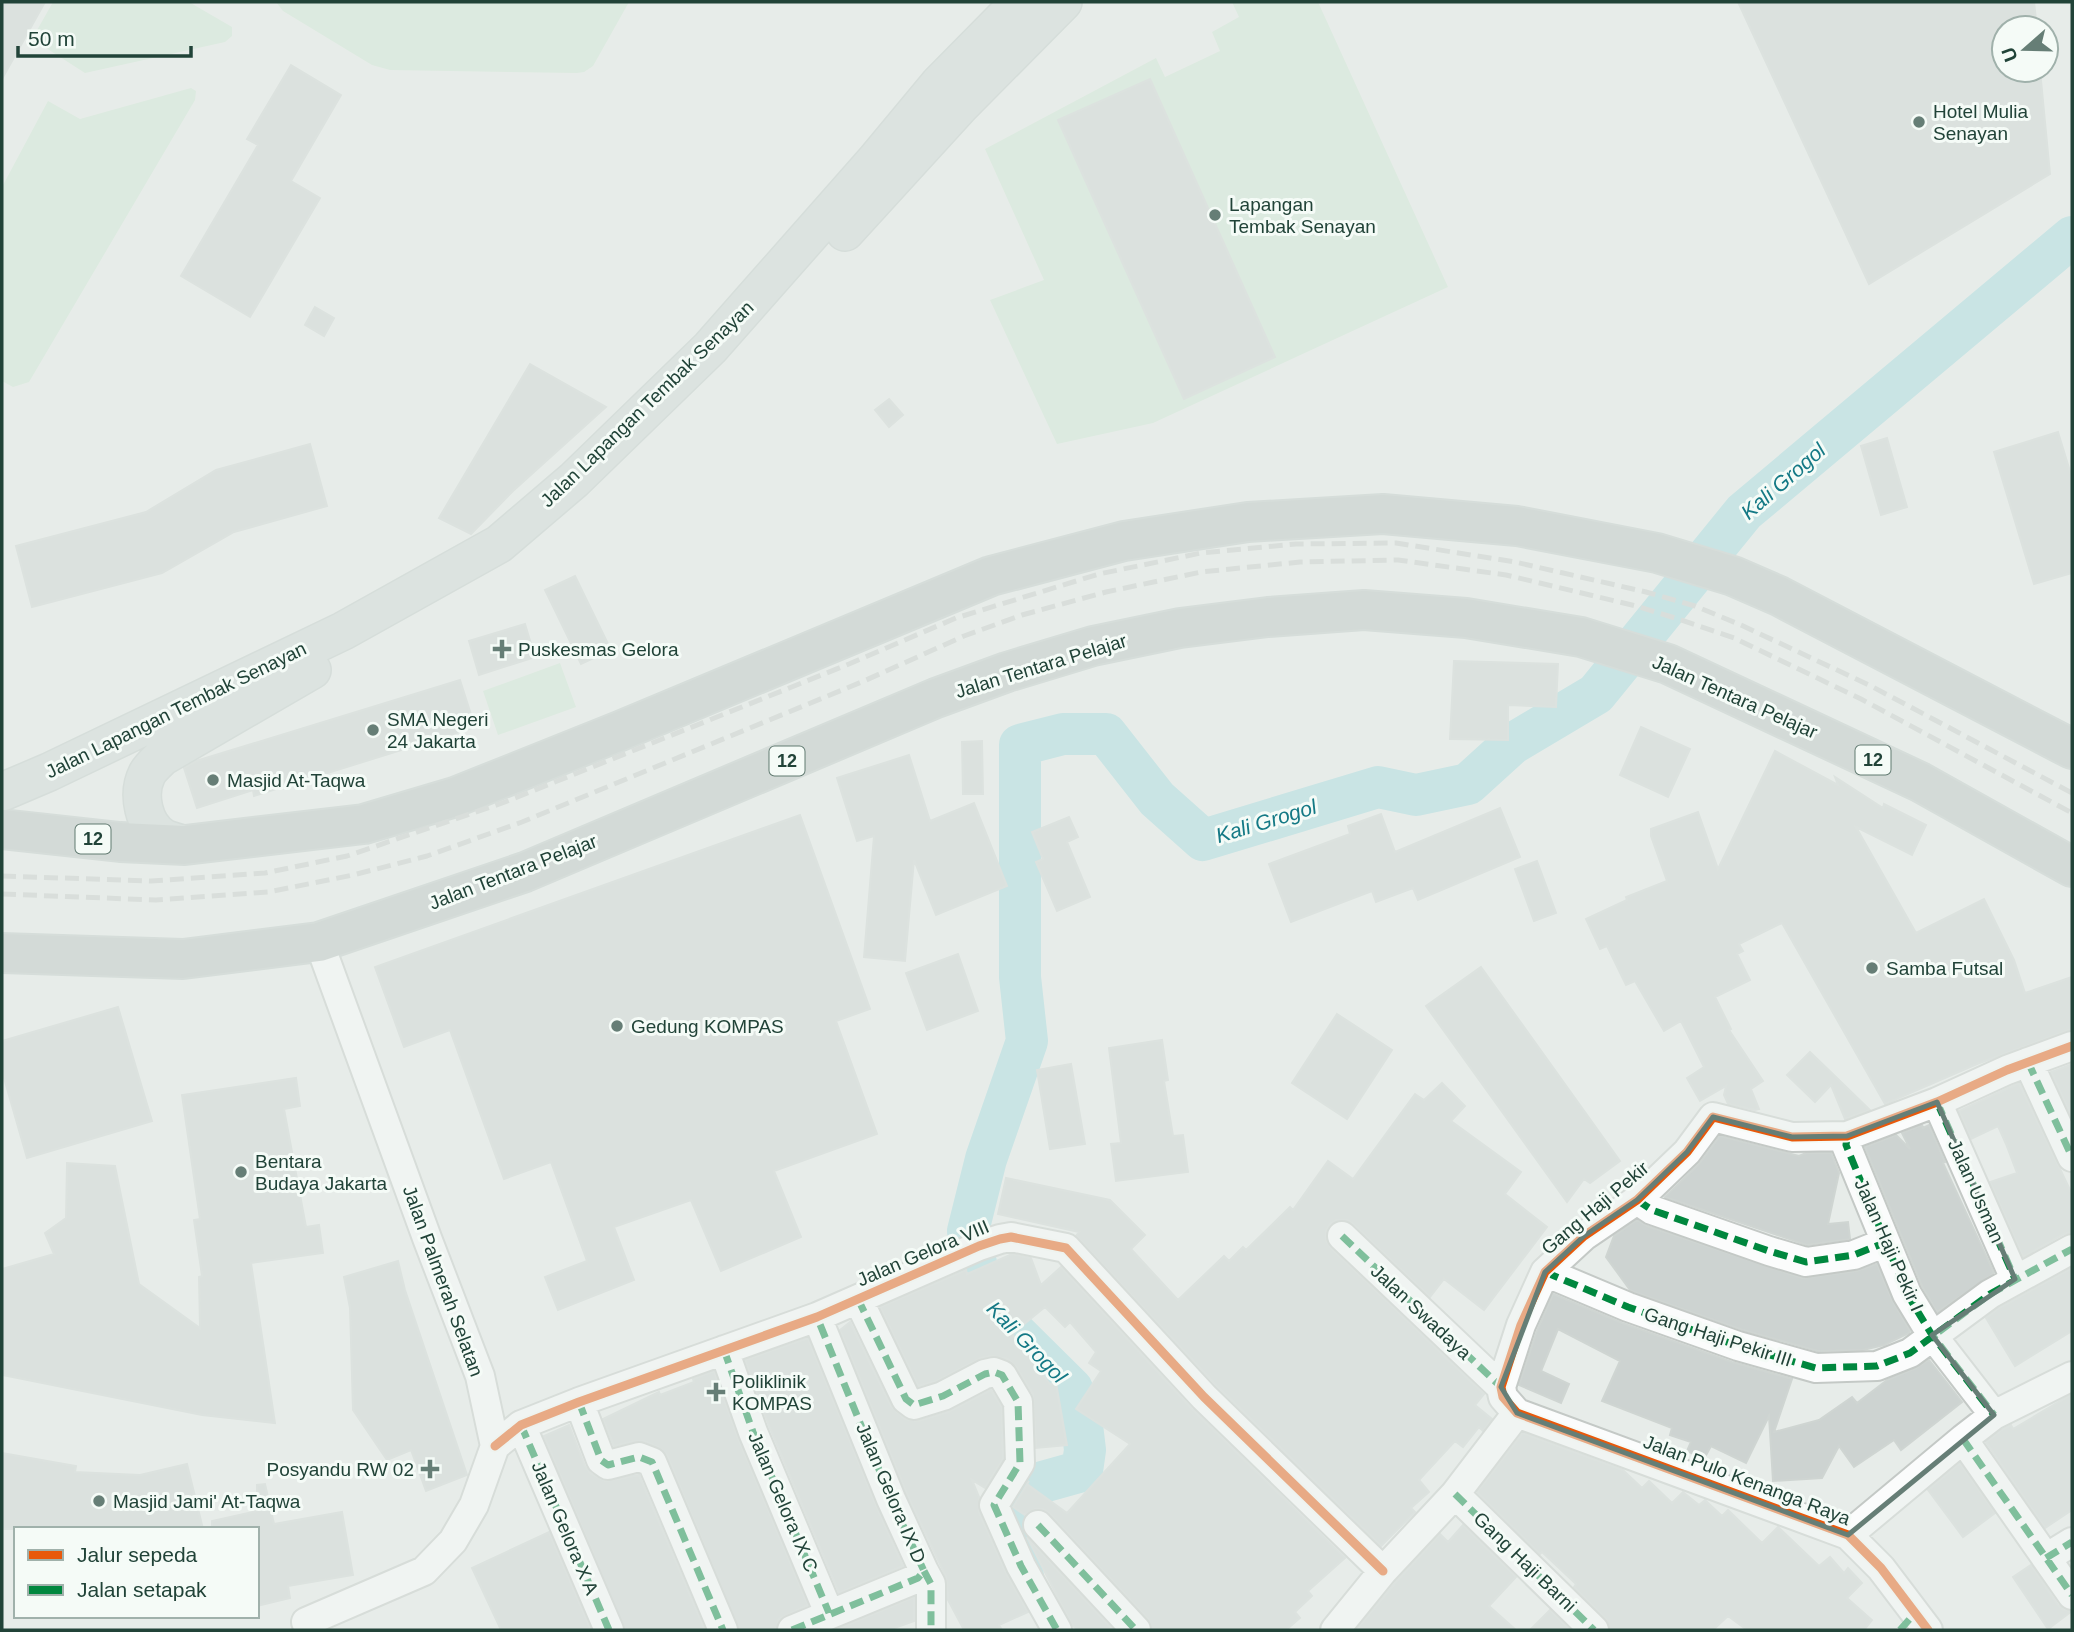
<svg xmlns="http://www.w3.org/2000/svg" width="2074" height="1632" viewBox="0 0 2074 1632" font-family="Arial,sans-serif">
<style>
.green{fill:#cfe6d4}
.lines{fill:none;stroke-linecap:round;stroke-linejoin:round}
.river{stroke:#a4d9de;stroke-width:42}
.building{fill:#cdd3d1;stroke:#cfd5d2;stroke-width:2}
.minor-casing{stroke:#c4c9c6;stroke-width:32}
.major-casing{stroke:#c1cbc8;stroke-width:40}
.highway-casing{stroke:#c1cbc8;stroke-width:42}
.minor{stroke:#fbfcfc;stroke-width:28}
.major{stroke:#ced8d5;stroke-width:37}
.highway{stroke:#bbc4c1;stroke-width:38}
.rail{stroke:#c8cdca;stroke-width:5;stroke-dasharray:14 7;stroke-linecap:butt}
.quiet{stroke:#00873e;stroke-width:7;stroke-dasharray:14 7;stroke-linecap:butt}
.cycleway-casing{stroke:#f5fbf7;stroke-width:13}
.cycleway{stroke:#e8590c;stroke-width:9}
.marked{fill:none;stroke:#667e76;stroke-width:5;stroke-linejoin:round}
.poi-dot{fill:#667e76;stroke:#f5fbf7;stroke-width:2.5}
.labels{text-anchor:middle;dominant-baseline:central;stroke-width:6;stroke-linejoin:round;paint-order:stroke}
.shield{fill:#f5fbf7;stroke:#617a71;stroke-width:2}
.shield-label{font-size:18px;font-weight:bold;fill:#214338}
.poi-label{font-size:19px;fill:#214338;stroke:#f5fbf7;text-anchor:start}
.street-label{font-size:19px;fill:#214338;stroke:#f5fbf7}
.water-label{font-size:21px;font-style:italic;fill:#147985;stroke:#f5fbf7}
</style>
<rect width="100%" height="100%" fill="#e7ece9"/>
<path class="green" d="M53,2H189L232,27V36L225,42L85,73L32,39Z
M276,2H629L593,66L584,72L577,73L390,70L372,65L283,11Z
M1232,2H1318L1448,287L1153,423L1057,444L990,300L1044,280L985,149L1156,58L1165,77L1220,51L1212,32L1239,17Z
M191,88L196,91L195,100L29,382L13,387L2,381V187L48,101L80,119Z
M560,663L576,707L498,735L483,691Z"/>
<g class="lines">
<path class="river" d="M1023,1576L1013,1555L1017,1511L1039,1483L1082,1471L1085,1450L1081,1417L1072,1389L986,1304L968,1231L986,1159L1027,1041L1020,977V745L1063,734H1106L1157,799L1203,840L1378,787L1416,795L1468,784L1512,744L1596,694L1744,512L2072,237"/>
</g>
<path class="building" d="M2,2H45L2,79Z
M1738,2H2034L2037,28H2004V70H2040L2050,174L1869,284Z
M291,65L341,95L291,181L320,198L250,317L181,276L258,145L247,139Z
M1150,79L1275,357L1184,399L1058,120Z
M315,307L334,318L324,336L305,325Z
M530,364L606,407L513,491L471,534L439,518Z
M889,399L903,415L889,427L875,410Z
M2058,432L2072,478V573L2034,584L1994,452Z
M1887,438L1907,507L1881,515L1861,446Z
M310,444L327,506L234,532L162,573L32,607L16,546L146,512L216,470Z
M575,576L611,650L581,664L545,590Z
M525,624L535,657L479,675L469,641Z
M1454,661L1558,664L1556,707L1508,705V740L1450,739Z
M460,680L475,727L254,796L253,790L197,808L184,768L196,761Z
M1641,727L1690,749L1668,797L1620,775Z
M982,741L983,794H963L962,742Z
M1775,751L1838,785L1835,777L1883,808L1884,804L1926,825L1912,855L1856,827L1916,933L1984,899L2014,960L2025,993L2072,977V1029L1977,1064L1885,1104L1782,923L1739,944L1743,951L1737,954L1750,980L1715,997L1731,1029L1729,1030L1763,1081L1751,1089L1759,1109L1755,1110L1728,1104L1724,1095L1726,1086L1700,1101L1687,1078L1704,1067L1681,1021L1664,1031L1635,981L1626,985L1607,946L1600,949L1586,919L1627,900L1626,897L1667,881L1651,836V829L1698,812L1718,869Z
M909,755L930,821L974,803L1007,886L936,915L914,860L905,961L864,957L874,836L857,841L837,778Z
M1500,808L1520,857L1418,900L1413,888L1376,902L1372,891L1291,922L1269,864L1350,834L1348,826L1381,814L1395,852Z
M800,815L870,1009L836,1021L877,1134L774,1171L801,1237L721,1271L691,1200L614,1227L634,1280L558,1310L545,1277L587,1261L551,1162L504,1179L450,1030L404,1047L375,967Z
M1069,817L1078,837L1067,842L1090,897L1057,911L1036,862L1043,859L1032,832Z
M1537,861L1556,913L1534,921L1515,869Z
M958,954L978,1011L927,1030L906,973Z
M1481,967L1620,1161L1590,1183L1584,1179L1567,1202L1426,1006Z
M118,1007L152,1121L27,1158L2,1071V1041Z
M1337,1014L1392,1050L1347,1119L1292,1083Z
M1162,1040L1168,1080L1164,1081L1173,1136L1183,1135L1188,1172L1116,1181L1111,1144L1121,1143L1109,1048Z
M1810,1052L1838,1079L1870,1110L1845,1119L1831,1085L1815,1102L1787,1075Z
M1071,1064L1085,1144L1050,1149L1037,1070Z
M2070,1065L2072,1071V1118L2051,1072Z
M296,1078L300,1106L284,1109L306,1227L319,1225L323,1253L251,1263L275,1423L202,1415L2,1375V1269L54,1254L45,1233L66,1218L67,1163L115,1166L139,1284L200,1328L199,1277L202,1276L194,1220L200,1219L182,1095Z
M1442,1083L1465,1106L1451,1121L1521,1172L1505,1194L1547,1227L1484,1310L1444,1279L1430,1297L1353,1224L1347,1220H1337L1330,1224L1326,1231V1240L1331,1248L1484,1394L1475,1405L1492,1419L1483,1431L1479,1427L1463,1447L1455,1441L1419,1480L1429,1492L1411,1508L1415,1512L1381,1546L1216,1385L1076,1236L1079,1232L998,1214L1006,1178L1110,1200L1145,1235L1131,1249L1178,1300L1224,1256L1229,1261L1243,1247L1246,1250L1290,1207L1293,1210L1328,1161L1353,1179L1415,1094L1424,1100Z
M2019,1083L2072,1194V1232L2064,1234L2023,1257L1990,1182L2017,1173L2006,1144L1998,1126L1971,1139L1959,1111Z
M1922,1125L1923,1128L1929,1125L1945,1162L1943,1163L1994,1273L1937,1312L1922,1286L1865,1147L1896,1135L1910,1149L1902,1133Z
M1720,1136L1799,1156L1806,1153H1831L1839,1173L1828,1224L1848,1222L1850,1239L1807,1245L1665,1197L1699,1164Z
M1637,1220L1647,1226L1802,1278L1857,1271L1877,1264L1892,1300L1910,1331L1909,1333L1884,1345L1863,1350L1818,1351L1743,1330L1634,1292L1630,1290L1606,1257L1614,1236Z
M1012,1254L1031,1258L1041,1285L1061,1267L1192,1409L1345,1558L1308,1591L1312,1596L1295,1612L1300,1618L1286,1630H1152L1148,1619L1050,1514L1043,1509H1035L1025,1515L1013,1507L1029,1481L1027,1484L1067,1513L1130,1444L1076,1409L1101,1371L1089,1363L1096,1352L1070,1322L1065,1327L1045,1307L1012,1334L1050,1384L1056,1383L1067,1445L1036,1448L1033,1394L1016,1367L1008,1359L991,1356L981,1358L937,1381L918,1386L880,1307L966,1270L967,1274Z
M398,1261L405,1290L467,1475L426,1491L411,1450L387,1460L353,1410L350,1308L344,1277Z
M2072,1268V1331L2015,1366L1986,1318L1999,1308Z
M1553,1294L1622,1323L1732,1362L1792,1379L1774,1432L1819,1420L1852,1397L1857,1403L1887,1380L1916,1368L1929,1360L1962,1402L1901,1450L1894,1440L1854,1467L1839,1446L1822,1478L1773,1481L1769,1416L1746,1463L1711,1446L1704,1459L1687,1451L1691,1442L1670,1435L1672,1428L1602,1401L1620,1361L1558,1329L1541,1371L1569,1384L1561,1403L1519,1385L1537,1331Z
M850,1322L891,1406L905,1419L918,1421L948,1412L991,1390L1002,1407L1003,1459L985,1488L972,1480L979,1497V1512L1006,1573L1028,1612L999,1625L1002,1630H964L948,1600L946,1577L906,1492L840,1330Z
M808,1338L876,1505L903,1566L839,1593L769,1426L745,1360Z
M714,1371L738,1438L808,1605L779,1619L776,1630H739L667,1455L658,1447L644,1441H635L614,1446L603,1419L659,1392L660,1395L694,1382L693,1379Z
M2072,1394V1510L2045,1528L1986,1442L2003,1429L2011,1425L2013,1429Z
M569,1425L585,1466L591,1474L606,1481L639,1475L705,1630H625L544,1436Z
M1523,1433L1623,1470L1642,1488L1649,1481L1672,1503L1683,1492L1699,1505L1705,1500L1722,1516L1728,1510L1762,1543L1778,1527L1819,1566L1830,1557L1844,1573L1848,1568L1862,1583L1847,1598L1872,1620L1864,1630H1747L1728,1616L1713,1630H1610L1606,1619L1574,1587L1576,1584L1542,1552L1540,1554L1477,1492Z
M2,1453L76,1466L75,1472L140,1475L187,1464L203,1529H2Z
M1960,1463L1995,1513L1963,1537L1928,1490Z
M265,1484L274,1524L342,1512L353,1575L288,1586L290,1598L257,1606V1529H212V1521L257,1511V1485Z
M1463,1525L1516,1577L1489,1606L1516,1630H1356L1396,1582L1440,1534L1448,1542Z
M549,1532L591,1630H501L472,1568Z
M1027,1537L1113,1630H1078L1072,1625Z
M2031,1565L2058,1605L2064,1610L2072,1611L2048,1629L2013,1577Z
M914,1597V1621L889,1630H835Z
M1550,1610L1570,1630H1530Z"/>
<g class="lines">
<defs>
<path id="minor" d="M2028,1062L2072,1157
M1937,1102L2015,1279
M1847,1136L1846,1145L1907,1294L1932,1335L1994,1415
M1637,1200L1652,1210L1769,1251L1806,1262L1854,1255L1884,1243
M1342,1236L1501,1387
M1545,1272L1628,1307L1738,1346L1816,1368L1877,1366L1910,1353L1990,1294L2072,1249
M858,1299L906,1399L914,1405L943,1396L985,1374L994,1372L1002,1375L1018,1402L1020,1463L994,1505L1021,1566L1057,1630
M724,1350L753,1432L829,1613
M579,1402L601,1460L608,1465L639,1457L652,1462L723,1630
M521,1425L609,1630
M1963,1439L2072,1595
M495,1446L521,1425L579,1402L817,1317L979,1246L1000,1239L1011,1237L1066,1248L1204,1397L1383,1571
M1455,1494L1594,1630
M1038,1525L1136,1630
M1848,1535L1963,1439L1994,1415L2072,1376
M2046,1558L2072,1542
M924,1571L931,1584V1630
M310,1630L306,1622L424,1571L453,1541L474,1505L495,1446L480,1376L427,1238L319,942
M792,1630L918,1578L924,1571L891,1499L817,1317
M1335,1630L1383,1571L1455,1494L1517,1413
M1928,1630L1881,1568L1848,1535L1517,1413L1503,1397L1501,1387L1521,1325L1545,1272L1584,1236L1637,1200L1687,1152L1713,1117L1792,1137L1847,1136L1937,1102L2007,1070L2072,1046"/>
<path id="major" d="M845,232L960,106L1063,2
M2,792L49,772L343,631L499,544L574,480L710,348L875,161L939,84L1020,2
M185,845C179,843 170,841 164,838C143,826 137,794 147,774C150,768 157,762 162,757L312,670"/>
<path id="highway" d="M2,829L120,842L185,845L364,824L455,797L620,731L991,576L1124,541L1248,522L1383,514L1517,526L1657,553L1733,576L1779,596L2072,749
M2,953L183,959L319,942L525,872L936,698L1007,672L1093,646L1180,628L1268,617L1364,610L1466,618L1581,637L1668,664L1920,782L2072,867"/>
</defs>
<use href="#minor" class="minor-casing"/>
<use href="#major" class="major-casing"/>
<use href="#highway" class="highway-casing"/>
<use href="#minor" class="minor"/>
<use href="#major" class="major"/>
<use href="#highway" class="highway"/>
<path class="rail" d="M2,876L151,881L265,873L347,856L505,802L849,664L956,618L1099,574L1201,553L1296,544L1396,543L1515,562L1646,592L1695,606L1741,625L1871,686L2072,793
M2,894L156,900L268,892L353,875L427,856L522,822L864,681L964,636L1022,615L1106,592L1201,572L1300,562L1398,560L1506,575L1636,606L1675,618L1734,638L1861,699L2072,813"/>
<path class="quiet" d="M2028,1062L2072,1157
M1937,1102L2015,1279
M1847,1136L1846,1145L1907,1294L1932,1335L1994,1415
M1637,1200L1652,1210L1769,1251L1806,1262L1854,1255L1884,1243
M1342,1236L1501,1387
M1545,1272L1628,1307L1738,1346L1816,1368L1877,1366L1910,1353L1990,1294L2072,1249
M858,1299L906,1399L914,1405L943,1396L985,1374L994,1372L1002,1375L1018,1402L1020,1463L994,1505L1021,1566L1057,1630
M724,1350L753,1432L829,1613
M579,1402L601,1460L608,1465L639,1457L652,1462L723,1630
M521,1425L609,1630
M1963,1439L2072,1595
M1455,1494L1594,1630
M1038,1525L1136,1630
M2046,1558L2072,1542
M924,1571L931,1584V1630
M792,1630L918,1578L924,1571L891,1499L817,1317
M1900,1630L1915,1613"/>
<defs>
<path id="cycleway" d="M495,1446L521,1425L579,1402L817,1317L979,1246L1000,1239L1011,1237L1066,1248L1204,1397L1383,1571
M1928,1630L1881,1568L1848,1535L1517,1413L1503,1397L1501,1387L1521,1325L1545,1272L1584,1236L1637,1200L1687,1152L1713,1117L1792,1137L1847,1136L1937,1102L2007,1070L2072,1046"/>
</defs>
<use href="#cycleway" class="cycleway-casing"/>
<use href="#cycleway" class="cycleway"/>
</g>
<path d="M0 0H2074V1632H0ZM1937,1102L2015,1279L1932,1335L1994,1415L1848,1535L1517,1413L1501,1387L1545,1272L1584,1236L1637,1200L1687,1152L1713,1117L1792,1137L1847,1136Z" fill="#e7ece9" fill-opacity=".55" fill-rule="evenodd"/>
<path class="marked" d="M1937,1102L2015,1279L1932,1335L1994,1415L1848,1535L1517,1413L1501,1387L1545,1272L1584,1236L1637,1200L1687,1152L1713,1117L1792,1137L1847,1136Z"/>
<g class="poi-dot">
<circle cx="1919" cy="122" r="7"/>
<circle cx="1215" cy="215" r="7"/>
<path d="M498.5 638.5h7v7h7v7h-7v7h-7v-7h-7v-7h7z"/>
<circle cx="373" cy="730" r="7"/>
<circle cx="213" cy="780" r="7"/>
<circle cx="1872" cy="968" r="7"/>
<circle cx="617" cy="1026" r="7"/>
<circle cx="241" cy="1172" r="7"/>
<path d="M712.5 1381.5h7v7h7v7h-7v7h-7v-7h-7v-7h7z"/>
<path d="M426.5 1458.5h7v7h7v7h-7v7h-7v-7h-7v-7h7z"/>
<circle cx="99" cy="1501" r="7"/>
</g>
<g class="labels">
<g class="shield">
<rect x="1855.5" y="745.5" width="35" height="29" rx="5"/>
<rect x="769.5" y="746.5" width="35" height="29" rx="5"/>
<rect x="75.5" y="824.5" width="35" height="29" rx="5"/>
</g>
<g class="shield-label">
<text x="1873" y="760">12</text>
<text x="787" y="761">12</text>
<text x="93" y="839">12</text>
</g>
<g class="poi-label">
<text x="1933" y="111">Hotel Mulia<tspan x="1933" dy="22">Senayan</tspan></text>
<text x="1229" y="204">Lapangan<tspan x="1229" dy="22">Tembak Senayan</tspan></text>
<text x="518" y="649">Puskesmas Gelora</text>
<text x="387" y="719">SMA Negeri<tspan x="387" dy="22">24 Jakarta</tspan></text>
<text x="227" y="780">Masjid At-Taqwa</text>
<text x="1886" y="968">Samba Futsal</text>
<text x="631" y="1026">Gedung KOMPAS</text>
<text x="255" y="1161">Bentara<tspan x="255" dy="22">Budaya Jakarta</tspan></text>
<text x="732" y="1381">Poliklinik<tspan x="732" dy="22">KOMPAS</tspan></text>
<text x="414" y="1469" text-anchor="end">Posyandu RW 02</text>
<text x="113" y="1501">Masjid Jami' At-Taqwa</text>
</g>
<g class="street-label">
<text transform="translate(647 404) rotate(-44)">Jalan Lapangan Tembak Senayan</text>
<text transform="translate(1041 666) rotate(-17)">Jalan Tentara Pelajar</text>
<text transform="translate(1735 697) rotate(24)">Jalan Tentara Pelajar</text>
<text transform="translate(176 710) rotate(-26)">Jalan Lapangan Tembak Senayan</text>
<text transform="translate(513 872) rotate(-21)">Jalan Tentara Pelajar</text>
<text transform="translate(1976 1191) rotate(66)">Jalan Usman</text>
<text transform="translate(1595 1208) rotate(-40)">Gang Haji Pekir</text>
<text transform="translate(1889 1245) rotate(66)">Jalan Haji Pekir I</text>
<text transform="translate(923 1253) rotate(-23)">Jalan Gelora VIII</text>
<text transform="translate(443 1281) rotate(70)">Jalan Palmerah Selatan</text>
<text transform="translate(1421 1312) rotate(43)">Jalan Swadaya</text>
<text transform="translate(1718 1337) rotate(18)">Gang Haji Pekir III</text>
<text transform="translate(1747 1480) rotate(21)">Jalan Pulo Kenanga Raya</text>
<text transform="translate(891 1493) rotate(67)">Jalan Gelora IX D</text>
<text transform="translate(783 1502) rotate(67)">Jalan Gelora IX C</text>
<text transform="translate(565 1528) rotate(67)">Jalan Gelora X A</text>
<text transform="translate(1525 1562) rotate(44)">Gang Haji Barni</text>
</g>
<g class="water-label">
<text transform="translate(1783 481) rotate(-41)">Kali Grogol</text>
<text transform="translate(1266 821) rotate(-17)">Kali Grogol</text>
<text transform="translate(1027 1342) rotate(46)">Kali Grogol</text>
</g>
</g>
<rect width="2074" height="1632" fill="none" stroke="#214338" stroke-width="7"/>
<rect x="14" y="1527" width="245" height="91" fill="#f5fbf7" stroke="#a0b1ab" stroke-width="2"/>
<rect x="28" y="1550" width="35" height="10" fill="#e8590c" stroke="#a0b1ab" stroke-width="2"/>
<text x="77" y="1562" font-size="21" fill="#214338">Jalur sepeda</text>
<rect x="28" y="1585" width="35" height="10" fill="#00873e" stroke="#a0b1ab" stroke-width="2"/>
<text x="77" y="1597" font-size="21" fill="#214338">Jalan setapak</text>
<g transform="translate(2025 49) rotate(250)"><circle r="33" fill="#f5fbf7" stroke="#a0b1ab" stroke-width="2"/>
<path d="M0-5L12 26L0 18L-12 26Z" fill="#667e76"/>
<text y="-10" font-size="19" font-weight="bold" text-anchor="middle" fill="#214338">U</text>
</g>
<path d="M18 46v10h173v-10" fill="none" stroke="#214338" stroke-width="3.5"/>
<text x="28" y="46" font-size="21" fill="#214338" stroke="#f5fbf7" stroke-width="5" paint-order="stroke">50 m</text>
</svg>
